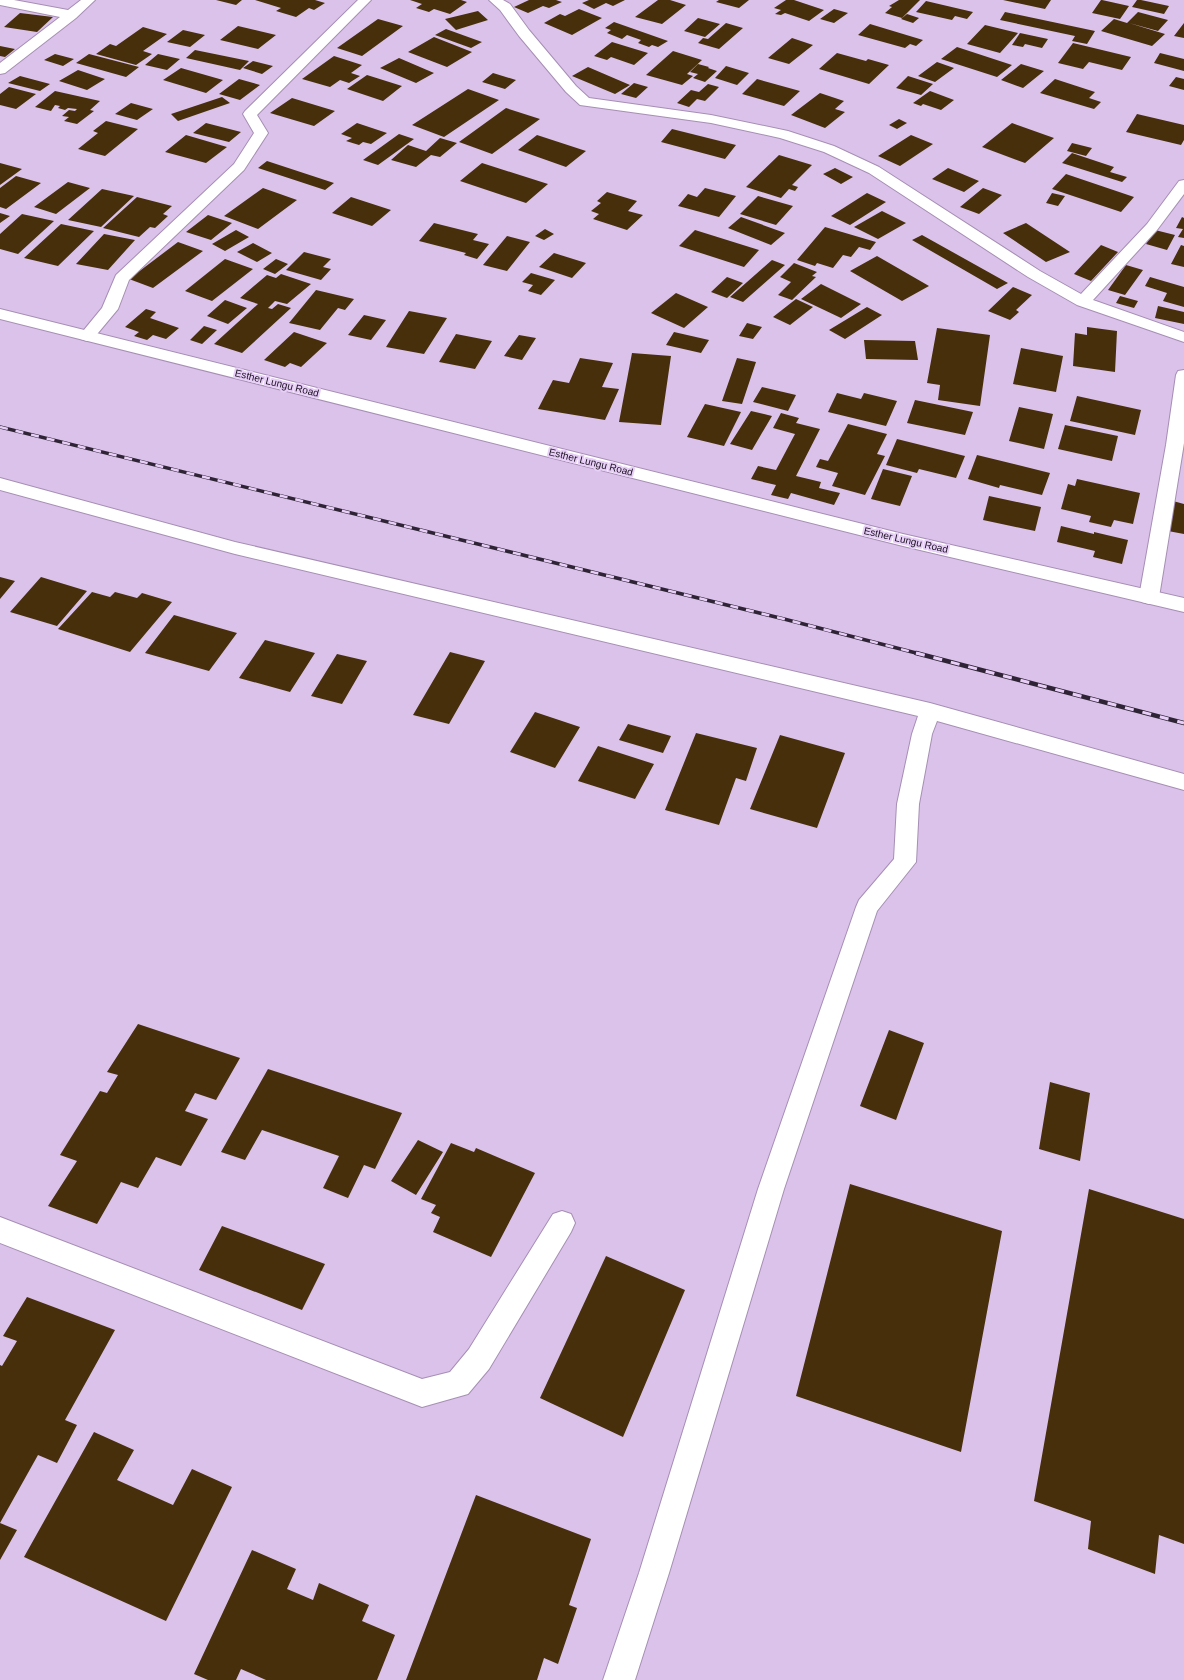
<svg xmlns="http://www.w3.org/2000/svg" width="1184" height="1680" viewBox="0 0 1184 1680" font-family="Arial,sans-serif">
<style>
.building{fill:#472f0b}
.lines{fill:none;stroke-linecap:round;stroke-linejoin:round}
.minor-casing{stroke:#a68eb4;stroke-width:2}
.tertiary-casing{stroke:#a68eb4;stroke-width:2}
.minor{fill:#fff;fill-rule:evenodd}
.tertiary{fill:#fff;fill-rule:evenodd}
.rail-far1-casing{stroke:#2f2435;stroke-width:3.5}
.rail-casing{stroke:#2f2435;stroke-width:4.5}
.rail-far1{stroke:#e8cff7;stroke-width:2.5;stroke-dasharray:8;stroke-linecap:butt}
.rail{stroke:#e8cff7;stroke-width:3;stroke-dasharray:9;stroke-linecap:butt}
.labels{text-anchor:middle;dominant-baseline:central;stroke-width:4;stroke-linejoin:round;paint-order:stroke}
.street-label{font-size:10px;fill:#19101e;stroke:#e8cff7}
</style>
<rect width="100%" height="100%" fill="#dbc2ea"/>
<path class="building" d="M216,0H242L236,5Z
M255,0H315L325,3L314,10L309,8L296,17L276,11L281,8Z
M410,0H461L467,2L450,14L434,9L429,12L416,8L422,4Z
M529,0H556L562,2L549,8L543,6L528,13L514,7Z
M589,0H625L613,6L606,3L594,9L582,3Z
M658,0H670L686,5L662,24L635,17Z
M719,0H749L739,8L716,2Z
M786,0H794L824,10L809,21L785,13L781,15L775,14L781,10L774,8Z
M899,0H920L902,18L885,13L892,7L889,6Z
M1003,0H1051L1045,9Z
M1101,0H1102L1129,6L1120,19L1092,13Z
M1137,0H1141L1169,6L1164,14L1132,7Z
M926,1L973,12L967,19L955,16L952,20L916,12Z
M579,9L602,18L572,35L544,23L560,14L565,16Z
M834,9L848,13L834,23L820,19Z
M478,11L488,20L456,30L445,19Z
M1005,12L1095,31L1087,44L1072,41L1075,36L1000,20Z
M1138,12L1168,20L1158,31L1129,23L1165,34L1152,46L1101,31L1114,19L1127,23Z
M20,13L53,17L37,32L4,27Z
M907,14L919,18L913,23L901,19Z
M698,18L720,24L705,37L684,31Z
M378,19L403,26L362,56L337,48Z
M614,22L668,41L658,47L652,45L649,47L638,43L641,40L627,35L622,39L607,33L611,30L605,28Z
M726,23L743,28L719,49L698,43L703,38L708,39Z
M1184,23V38L1174,36Z
M870,24L923,40L916,46L910,44L905,48L858,35Z
M985,25L1018,33L1000,53L967,44Z
M238,26L276,35L258,49L220,40Z
M143,27L167,34L143,51L152,54L136,65L96,54L110,44L116,46Z
M446,29L482,42L471,48L435,35Z
M183,30L205,35L190,47L167,42Z
M1020,33L1048,39L1042,48L1025,44L1023,47L1012,45Z
M434,37L472,52L447,67L408,52Z
M792,38L813,45L789,64L768,58Z
M612,42L648,53L634,65L611,57L607,60L594,56Z
M1073,43L1131,57L1122,70L1089,62L1083,69L1058,63Z
M0,46L15,49L5,57L0,56Z
M957,47L1012,65L997,77L941,59Z
M195,50L249,61L240,70L186,58Z
M673,51L702,60L687,74L693,76L682,85L646,75Z
M837,53L866,61L868,59L889,65L869,84L819,69Z
M1160,53L1184,59V71L1154,63Z
M55,54L74,59L63,66L44,60Z
M89,54L139,67L126,77L76,63Z
M158,54L180,59L167,70L145,65Z
M334,56L362,65L351,73L360,76L349,83L340,80L330,87L302,79Z
M399,58L434,73L416,83L380,68Z
M253,61L273,66L262,74L243,68Z
M937,62L954,68L935,82L918,76Z
M698,64L709,67L708,68L717,71L705,82L693,78L698,74L690,72Z
M1021,64L1044,71L1023,88L1001,80Z
M726,66L749,73L737,85L715,78Z
M588,67L630,85L615,94L572,76Z
M181,68L223,80L206,93L163,80Z
M78,70L105,79L87,90L59,81Z
M493,73L516,80L505,89L482,82Z
M367,75L402,86L383,101L347,89Z
M20,76L50,84L40,91L8,83Z
M908,76L933,84L921,95L896,88Z
M1176,77L1184,79V90L1169,86Z
M239,79L260,85L240,100L219,94Z
M757,79L800,91L784,106L742,94Z
M1055,79L1095,92L1089,98L1101,102L1094,109L1040,93Z
M634,83L648,87L636,98L621,94Z
M708,84L719,87L705,101L697,99L689,107L677,103L691,90L699,92Z
M9,87L36,94L16,109L0,105V94Z
M468,89L499,100L444,137L412,125Z
M55,91L100,101L90,110L94,111L77,124L64,121L69,117L62,116L69,110L75,111L77,109L68,108L65,110L58,108L60,106L55,105L51,111L35,107Z
M930,91L954,100L941,110L923,104L921,106L913,103Z
M820,93L844,101L835,109L845,112L825,128L791,115Z
M222,97L230,103L178,121L171,114Z
M292,98L335,111L314,126L270,113Z
M131,103L153,109L137,120L115,114Z
M506,108L540,119L492,154L459,142Z
M1137,114L1184,125V140L1181,145L1126,132Z
M899,119L907,123L897,129L889,125Z
M106,121L138,129L105,156L78,149L98,133L93,131Z
M206,123L241,132L229,142L193,133Z
M357,123L387,133L371,144L363,142L359,145L346,141L352,138L341,134Z
M1012,123L1054,138L1025,163L982,147Z
M672,129L736,145L725,159L661,142Z
M399,134L414,139L378,165L363,160Z
M186,135L227,147L206,163L165,152Z
M537,135L586,151L566,167L518,150Z
M911,135L933,144L900,166L878,156Z
M440,138L457,143L440,157L431,155L416,167L391,160L408,145L426,151Z
M1072,143L1092,148L1086,156L1067,151Z
M1072,153L1114,167L1110,172L1127,177L1122,182L1062,163Z
M779,155L812,165L792,185L798,187L795,191L789,189L781,198L746,187Z
M267,161L334,183L325,190L258,168Z
M0,163L22,169L0,185Z
M482,163L548,184L526,203L460,181Z
M835,168L853,177L841,184L823,174Z
M948,168L979,181L964,192L932,179Z
M1066,174L1134,197L1121,212L1052,189Z
M16,176L41,183L6,209L0,207V188Z
M68,182L90,188L56,214L34,207Z
M263,188L297,200L258,229L224,216Z
M705,188L736,196L719,217L678,206L688,194L697,197Z
M983,188L1002,195L979,214L960,207Z
M102,189L134,196L101,227L68,220Z
M607,192L637,201L628,211L643,215L627,230L593,219L599,214L591,211L601,203L597,201Z
M867,193L886,202L850,225L831,216Z
M1052,193L1065,196L1058,206L1046,203Z
M758,196L793,206L776,225L740,214Z
M137,197L172,206L163,214L168,216L155,228L150,227L139,237L103,228Z
M351,197L391,210L372,226L332,213Z
M882,211L906,223L878,239L854,227Z
M0,213L10,216L0,223Z
M22,214L54,221L18,254L0,249V234Z
M208,215L232,223L211,240L186,232Z
M741,217L785,233L771,245L728,228Z
M1182,217L1184,218V238L1178,237L1183,229L1176,228Z
M434,223L478,234L473,240L489,244L477,259L464,255L466,253L419,241Z
M1026,223L1070,252L1046,262L1003,233Z
M61,224L94,231L58,266L24,258Z
M825,227L876,242L870,250L859,247L851,257L843,255L833,268L817,263L815,266L797,260Z
M545,229L554,234L544,240L535,236Z
M236,230L249,237L225,251L212,244Z
M695,230L759,250L744,267L679,246Z
M1155,230L1175,235L1167,250L1146,244Z
M104,234L135,240L108,270L76,264Z
M922,235L1008,283L997,289L912,240Z
M507,236L530,242L507,271L483,265Z
M178,242L203,251L153,288L129,279Z
M253,243L272,253L257,262L237,252Z
M1101,245L1118,252L1091,281L1074,274Z
M1181,245L1184,246V267L1171,264Z
M304,252L331,259L323,267L331,269L321,280L286,270Z
M554,253L586,263L572,278L539,267Z
M877,256L929,286L902,301L850,271Z
M225,259L253,269L212,301L185,291Z
M276,259L288,264L275,274L263,269Z
M772,260L785,265L743,302L730,297Z
M794,263L817,272L812,276L816,277L792,300L778,295L791,282L780,277Z
M1126,265L1143,270L1125,295L1108,290Z
M531,273L555,280L541,295L528,291L533,285L522,282Z
M281,274L311,284L287,304L275,301L268,308L272,309L278,304L291,308L242,353L214,344L258,304L240,298L267,275L276,278Z
M727,277L743,283L727,298L711,292Z
M1150,277L1184,287V307L1163,301L1167,293L1145,286Z
M821,284L861,304L841,318L801,299Z
M1013,287L1032,295L1016,310L1019,312L1010,320L988,311Z
M316,290L354,299L345,310L338,308L320,330L289,323Z
M676,293L708,307L684,328L651,313Z
M1120,296L1138,301L1134,308L1116,303Z
M796,299L813,307L790,325L773,317Z
M225,300L247,308L228,324L207,316Z
M1158,306L1184,312V324L1155,318Z
M867,307L882,315L845,339L829,330Z
M146,309L156,312L150,318L179,328L166,339L153,335L147,340L134,336L139,332L125,327Z
M409,311L447,318L424,354L386,347Z
M364,315L386,320L371,340L348,335Z
M747,323L762,327L753,339L739,336Z
M204,326L217,330L202,344L190,340Z
M1087,327L1117,331L1115,372L1073,366L1075,333L1087,335Z
M937,328L990,335L980,406L938,400L940,385L927,383Z
M294,332L327,343L301,367L290,363L285,367L264,360Z
M674,332L709,340L701,353L666,345Z
M456,334L492,341L475,369L439,362Z
M519,335L536,338L522,360L504,356Z
M864,340L915,341L918,360L866,359Z
M1021,348L1063,356L1056,392L1013,384Z
M632,353L671,356L661,425L619,422Z
M580,358L613,363L602,387L619,389L605,420L538,409L553,380L569,383Z
M737,358L756,362L742,404L722,401Z
M762,387L796,395L788,411L753,402Z
M837,393L861,399L864,393L897,401L886,426L828,412Z
M1077,396L1141,410L1135,435L1070,421Z
M915,400L973,412L965,435L907,423Z
M705,404L741,412L724,446L687,437Z
M1019,407L1053,414L1044,449L1009,441Z
M751,411L772,416L752,450L730,444Z
M781,413L799,418L796,423L820,429L796,476L821,482L819,488L840,493L834,505L791,493L788,499L771,495L776,485L751,479L758,466L776,470L795,434L773,428Z
M848,424L887,434L877,454L885,456L865,495L832,486L838,473L816,467L820,459L828,461Z
M1065,425L1118,436L1112,461L1058,449Z
M897,439L965,456L956,478L919,469L917,473L886,465Z
M977,455L1050,473L1042,495L1000,485L999,488L968,479Z
M883,469L912,476L900,506L871,499Z
M1077,479L1140,493L1133,524L1114,520L1111,527L1089,522L1091,516L1061,509L1068,484L1075,486Z
M989,496L1041,507L1035,531L983,520Z
M1173,501L1184,504V534L1168,531Z
M1061,526L1094,534V532L1128,540L1122,564L1093,557L1095,551L1057,542Z
M0,577L15,581L0,599Z
M41,577L87,591L57,626L10,612Z
M92,592L110,597L115,592L137,598L142,593L172,602L130,652L58,629Z
M174,615L237,633L209,671L145,653Z
M265,640L315,653L290,692L239,678Z
M450,652L485,661L449,724L413,715Z
M337,654L367,661L342,704L311,696Z
M535,712L580,727L555,768L510,752Z
M628,724L671,736L663,753L619,740Z
M696,733L757,748L746,781L736,778L719,825L665,810Z
M780,735L845,753L817,828L750,809Z
M598,746L654,764L635,799L578,781Z
M138,1024L240,1058L216,1100L195,1093L185,1111L208,1119L181,1166L156,1157L138,1188L121,1182L97,1224L48,1206L77,1161L60,1155L100,1091L107,1093L118,1075L107,1072Z
M889,1030L924,1043L896,1120L860,1106Z
M268,1069L402,1113L375,1169L364,1165L348,1198L323,1188L339,1156L262,1130L245,1160L221,1152Z
M1050,1082L1090,1093L1080,1161L1039,1149Z
M418,1140L443,1152L416,1195L391,1181Z
M451,1143L474,1152L476,1148L535,1173L491,1257L433,1232L440,1217L431,1213L436,1205L421,1199Z
M850,1184L1002,1231L961,1452L796,1396Z
M1089,1189L1184,1219V1544L1159,1535L1155,1574L1088,1549L1091,1521L1034,1501Z
M222,1226L325,1264L302,1310L199,1270Z
M606,1256L685,1290L623,1437L540,1398Z
M27,1297L115,1330L65,1420L77,1425L57,1463L38,1455L0,1523L17,1530L0,1560V1365L2,1366L17,1341L3,1336Z
M94,1432L134,1450L117,1480L173,1505L192,1469L232,1487L166,1621L24,1557Z
M476,1495L591,1539L569,1605L577,1608L558,1664L544,1658L537,1680H406Z
M252,1550L296,1569L287,1589L313,1600L319,1583L369,1605L362,1621L395,1635L377,1680H266L241,1669L236,1680H208L194,1674Z"/>
<g class="lines">
<defs>
<path id="minor" d="M0,0H14L68,10L81,0H95L76,18L5,73L0,74V63L60,17L0,5Z
M358,0H371L257,115L268,133L244,170L129,280L118,309L93,339L87,341L81,339L79,336L102,308L116,275L234,164L254,133L243,114L245,111Z
M489,0H503L510,4L529,30L576,86L589,98L711,115L788,131L834,146L879,167L1040,271L1081,294L1147,224L1179,181L1184,180V194L1157,230L1093,300L1184,332V342L1077,305L1028,277L869,173L824,152L780,138L711,123L580,105L566,92L519,36L500,10Z
M1184,370V443L1159,597L1156,602L1149,604L1142,602L1139,597L1166,445L1176,375L1178,371Z
M0,478L235,542L930,703L1184,774V790L937,721L932,734L919,804L916,862L877,911L784,1189L669,1573L635,1680H603L639,1573L758,1189L856,907L859,900L894,859L897,804L912,734L918,716L235,554L0,490Z
M562,1211L571,1214L575,1223L571,1232L489,1369L468,1394L422,1407L0,1243V1217L422,1379L450,1372L469,1349L553,1214Z"/>
<path id="tertiary" d="M0,309L903,534L1184,598V612L903,546L0,319Z"/>
</defs>
<use href="#minor" class="minor-casing"/>
<use href="#tertiary" class="tertiary-casing"/>
<use href="#minor" class="minor"/>
<use href="#tertiary" class="tertiary"/>
<defs>
<path id="rail-far1" d="M0,427L784,619L920,654"/>
<path id="rail" d="M916,653L1184,723"/>
</defs>
<use href="#rail-far1" class="rail-far1-casing"/>
<use href="#rail" class="rail-casing"/>
<use href="#rail-far1" class="rail-far1"/>
<use href="#rail" class="rail"/>
</g>
<g class="labels">
<g class="street-label">
<text transform="translate(277 383) rotate(14)">Esther Lungu Road</text>
<text transform="translate(591 462) rotate(14)">Esther Lungu Road</text>
<text transform="translate(906 540) rotate(13)">Esther Lungu Road</text>
</g>
</g>
</svg>
